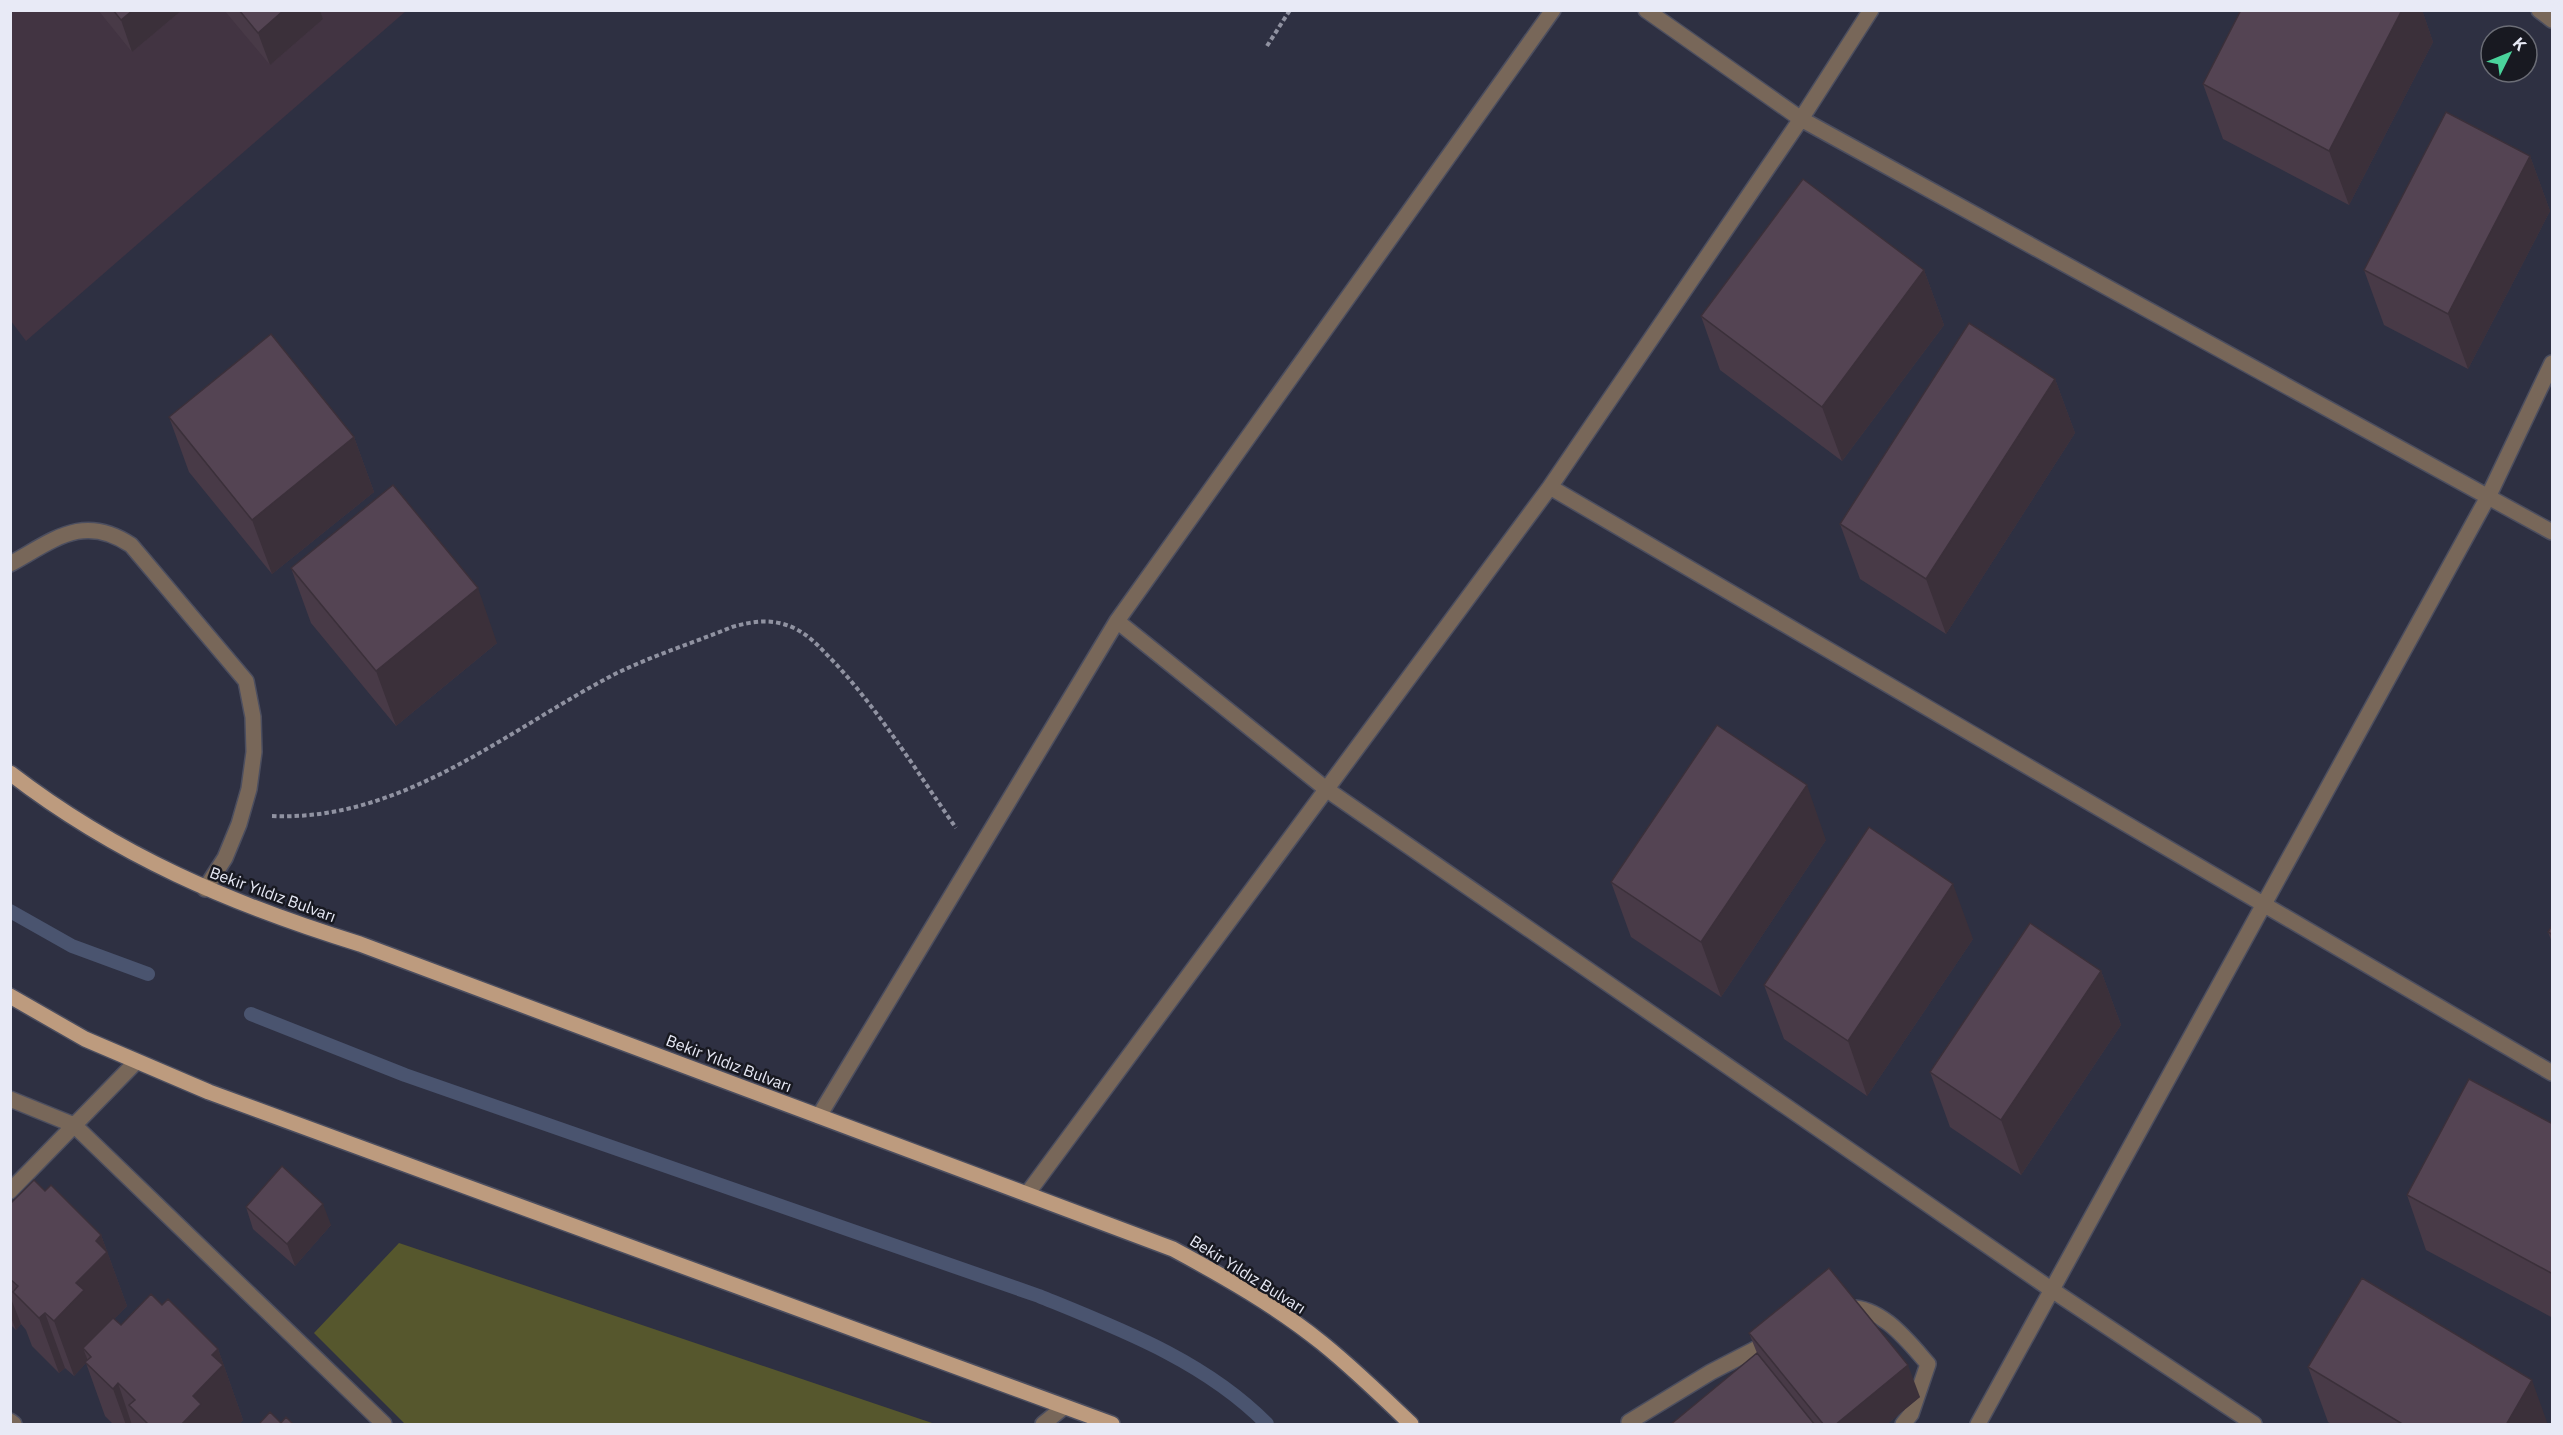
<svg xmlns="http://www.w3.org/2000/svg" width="2563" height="1435" viewBox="0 0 2563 1435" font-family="'IBM Plex Sans',sans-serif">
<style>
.education{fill:#423442}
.green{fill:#56572d}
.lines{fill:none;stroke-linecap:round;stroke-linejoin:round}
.stream{stroke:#4a546f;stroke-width:14}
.minor-casing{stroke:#4c4e5f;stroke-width:18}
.major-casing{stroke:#4c4e5f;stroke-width:18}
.path{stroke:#9092a1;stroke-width:4;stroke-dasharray:4.5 3;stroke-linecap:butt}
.minor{stroke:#786759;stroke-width:15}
.major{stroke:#bd9b7e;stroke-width:15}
.wall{fill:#483a47}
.shaded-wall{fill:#3b303a}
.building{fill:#544453;stroke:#3b303a;stroke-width:1.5}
.labels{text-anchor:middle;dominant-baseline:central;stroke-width:5;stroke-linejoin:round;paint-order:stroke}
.street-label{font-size:16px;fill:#e8eaf6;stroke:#181921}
</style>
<rect width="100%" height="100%" fill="#2e3042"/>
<path class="education" d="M11,11H406L26,341L11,321Z"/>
<path class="green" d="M399,1243L935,1424H405L314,1333Z"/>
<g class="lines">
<path class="stream" d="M10,911L72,946L148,974
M251,1014L405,1075L1039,1296C1120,1329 1205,1361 1267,1424"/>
<defs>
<path id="minor" d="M1646,10L1801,119L2552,532
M2539,10L2552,20
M1550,487L2552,1073
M10,564C54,540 83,513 131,545L246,681L253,717L254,752L249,789L239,824L225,858L205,889
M1117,621L1326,789L2052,1290L2254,1424
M10,1099L74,1125L384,1424
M819,1116L1117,621L1553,10
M10,1191L136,1062
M1027,1194L1550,487L1801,119L1871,10
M1845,1308C1880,1304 1908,1341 1928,1364L1911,1414L1903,1424
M10,1421L14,1424
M1629,1422L1711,1372L1773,1340
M1043,1424L1064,1407
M1978,1424L2489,495L2552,363"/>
<path id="major" d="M10,773C118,856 231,904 360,944L1173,1249C1225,1277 1276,1306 1322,1343C1353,1368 1382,1396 1411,1424
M10,996L85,1039L209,1092L1112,1424"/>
</defs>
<use href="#minor" class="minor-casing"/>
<use href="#major" class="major-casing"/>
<path class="path" d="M1267,46L1290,10
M272,816C401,822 506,731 613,675C651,656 693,643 732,627C753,621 773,618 794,628C811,636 822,650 835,663C881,713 917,772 956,828"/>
<use href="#minor" class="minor"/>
<use href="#major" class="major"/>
</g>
<path class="wall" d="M98,10H182L132,52Z
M224,10H320L323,19L270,65Z
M2241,10H2422L2433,42L2349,205L2223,139L2203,84Z
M2530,156L2550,211L2468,369L2384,325L2364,270Z
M1924,270L1944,325L1842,461L1720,370L1701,316Z
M2055,379L2075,433L1946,634L1860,579L1840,524Z
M169,417L354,437L374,492L272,574L189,472Z
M291,568L497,643L396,726L311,623Z
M1826,840L1721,997L1631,937L1611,882Z
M2553,924V945L2548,932Z
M1973,939L1867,1096L1784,1039L1764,985Z
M2101,971L2121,1025L2021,1175L1950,1127L1930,1072Z
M2553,1124V1318L2426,1250L2407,1195Z
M45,1191L101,1235L127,1306L114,1319L121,1325L162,1305L218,1349L243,1420L239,1425H114L105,1416L86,1363L74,1376L65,1368L59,1373L32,1346L26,1330L21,1324L16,1330L10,1324V1204Z
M246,1207L331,1225L295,1266L253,1229Z
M1749,1333L1920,1397L1886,1425H1670L1757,1353Z
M2308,1367L2548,1425H2333L2328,1422Z"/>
<path class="shaded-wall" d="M133,10H182L132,52L121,20Z
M284,10H320L323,19L270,65L258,33Z
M2402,10H2422L2433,42L2349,205L2329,151Z
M2530,156L2550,211L2468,369L2448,314Z
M1924,270L1944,325L1842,461L1822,407Z
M2055,379L2075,433L1946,634L1926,579Z
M354,437L374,492L272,574L252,520Z
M478,588L497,643L396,726L376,671Z
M1807,785L1826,840L1721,997L1701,942Z
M1953,884L1973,939L1867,1096L1848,1041Z
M2101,971L2121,1025L2021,1175L2001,1120Z
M323,1204L331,1225L295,1266L287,1244Z
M101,1235L127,1306L100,1334L83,1348L88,1361L74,1376L54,1321L76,1283L96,1241Z
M10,1296L21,1324L16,1330L10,1315Z
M45,1313L65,1368L59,1373L39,1318Z
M218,1349L243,1420L239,1425H181L212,1355Z
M1908,1365L1920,1397L1886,1425H1835Z
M2532,1380L2548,1425H2506Z
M118,1383L132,1425H126L113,1389Z"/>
<path class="building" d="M113,10H133L121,20Z
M239,10H284L258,33Z
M2241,10H2402L2329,151L2203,84Z
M2446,112L2530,156L2448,314L2364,270Z
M1803,179L1924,270L1822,407L1701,316Z
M1969,323L2055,379L1926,579L1840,524Z
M271,334L354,437L252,520L169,417Z
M393,485L478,588L376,671L291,568Z
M1717,725L1807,785L1701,942L1611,882Z
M1869,827L1953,884L1848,1041L1764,985Z
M2030,923L2101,971L2001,1120L1930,1072Z
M2553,924V935L2548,932Z
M2469,1079L2553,1124V1274L2407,1195Z
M282,1166L323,1204L287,1244L246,1207Z
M34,1180L45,1191L51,1185L101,1235L96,1241L107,1252L76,1283L84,1290L54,1321L45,1313L39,1318L13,1292L18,1286L10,1279V1204Z
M1829,1268L1908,1365L1835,1425H1824L1749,1333Z
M2362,1278L2532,1380L2506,1425H2404L2308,1367Z
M151,1294L162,1305L168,1299L218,1349L212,1355L223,1365L193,1396L201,1404L181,1425H149L129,1405L135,1400L118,1383L113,1389L85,1362L91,1357L83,1348L113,1318L121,1325Z
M1757,1353L1815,1425H1670Z
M270,1412L281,1423L286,1417L294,1425H258Z"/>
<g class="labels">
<g class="street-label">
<text transform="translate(273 894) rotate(20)">Bekir Yıldız Bulvarı</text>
<text transform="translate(729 1063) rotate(21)">Bekir Yıldız Bulvarı</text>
<text transform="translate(1248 1274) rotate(32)">Bekir Yıldız Bulvarı</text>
</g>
</g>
<rect width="2563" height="1435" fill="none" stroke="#e8eaf6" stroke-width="24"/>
<g transform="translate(2509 54) rotate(47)"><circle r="28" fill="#181921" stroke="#6b6d76" stroke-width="1.5"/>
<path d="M0-4.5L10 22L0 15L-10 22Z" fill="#4ad49c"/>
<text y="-9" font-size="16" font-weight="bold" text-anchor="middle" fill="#e8eaf6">K</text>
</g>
</svg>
